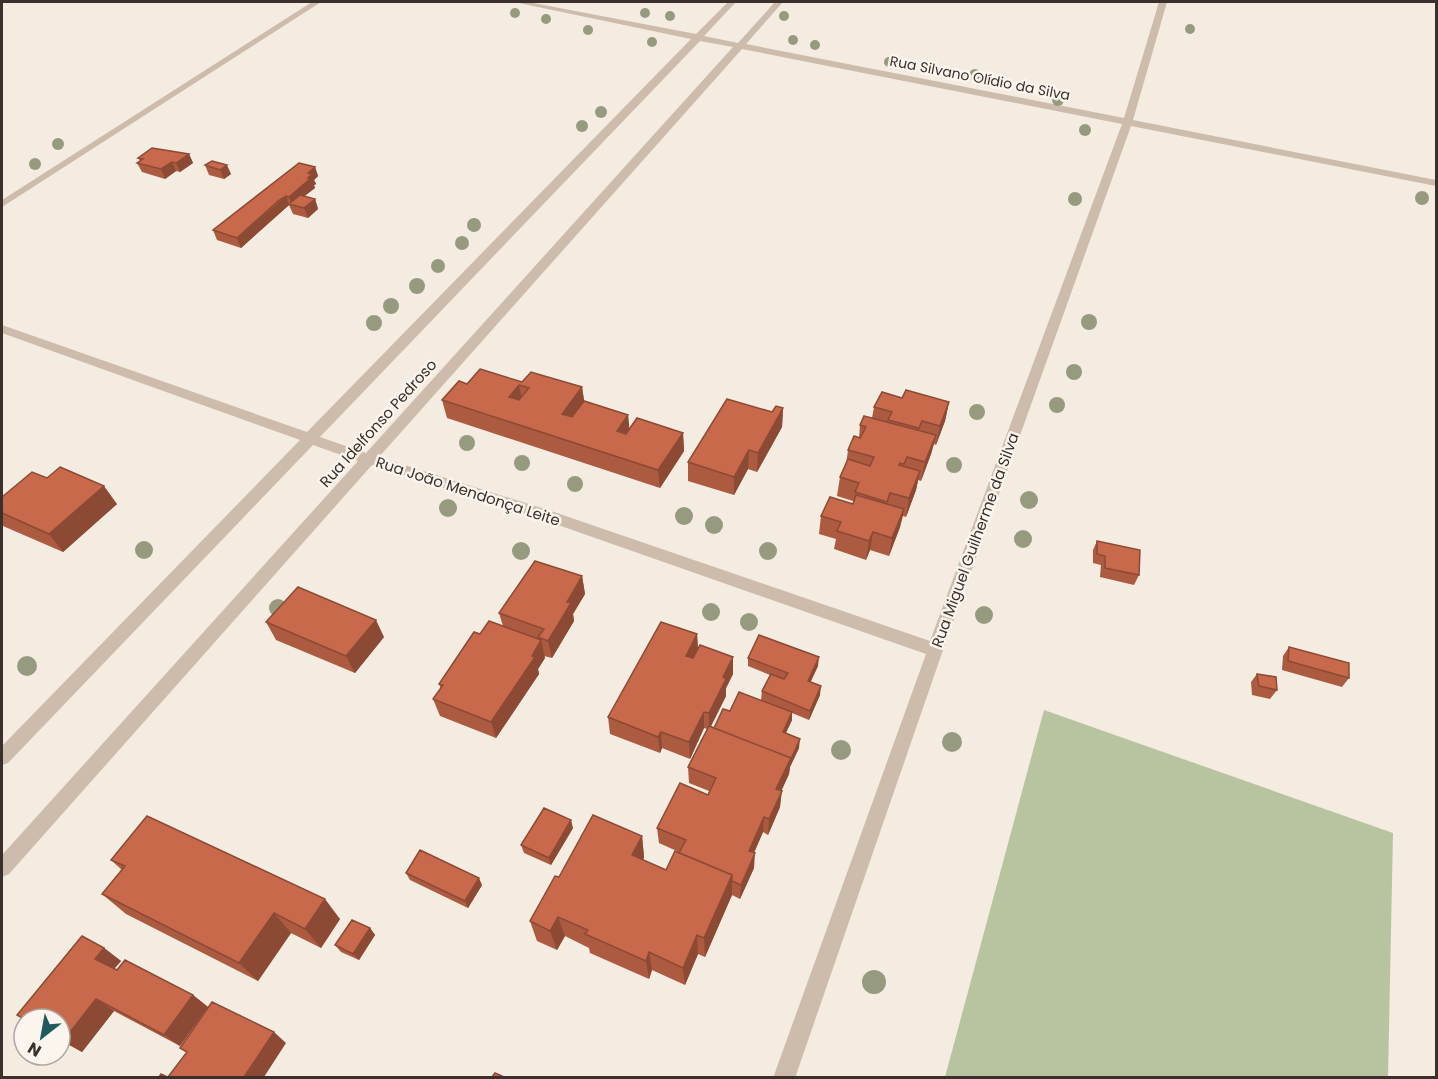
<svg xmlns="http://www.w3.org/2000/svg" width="1438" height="1079" viewBox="0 0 1438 1079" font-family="Poppins,sans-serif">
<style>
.green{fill:#b8c4a0}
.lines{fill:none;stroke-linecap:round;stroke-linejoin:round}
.minor{fill:#cdbbac;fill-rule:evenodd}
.tree{fill:#969b7f}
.wall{fill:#ac5a40}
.shaded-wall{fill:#8c4a34}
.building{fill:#c8694b;stroke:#8c4a34;stroke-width:1.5;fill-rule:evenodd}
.labels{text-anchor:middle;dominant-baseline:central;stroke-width:5;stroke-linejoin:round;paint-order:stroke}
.far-street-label{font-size:14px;fill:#3b302b;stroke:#fbf5ee}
.street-label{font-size:15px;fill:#3b302b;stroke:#fbf5ee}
</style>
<rect width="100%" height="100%" fill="#f4ebe1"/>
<path class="green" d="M1044,710L1393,833L1388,1077H945Z"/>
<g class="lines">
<path class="minor" d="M312,2H321L2,207V200Z
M514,2H528L696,34L728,2H736L704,36L738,43L775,2H783L746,44L1124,118L1159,2H1167L1133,120L1436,180V186L1131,126L943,650L795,1078H773L926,654L541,519L372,465L9,874L2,877V855L358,461L313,445L8,763L2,765V746L300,440L2,333V325L307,432L691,39ZM700,41L733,47L366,453L320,437ZM742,49L1122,124L930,641L551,511L379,457Z"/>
</g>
<g class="tree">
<circle cx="515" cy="13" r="5"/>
<circle cx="645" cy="13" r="5"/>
<circle cx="670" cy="16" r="5"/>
<circle cx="784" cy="16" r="5"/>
<circle cx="546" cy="19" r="5"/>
<circle cx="1190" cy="29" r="5"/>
<circle cx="588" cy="30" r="5"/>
<circle cx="793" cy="40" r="5"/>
<circle cx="652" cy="42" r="5"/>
<circle cx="815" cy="45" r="5"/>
<circle cx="889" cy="62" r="5"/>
<circle cx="975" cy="75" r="6"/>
<circle cx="1058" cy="100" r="6"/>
<circle cx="601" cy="112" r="6"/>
<circle cx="582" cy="126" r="6"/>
<circle cx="1085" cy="130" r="6"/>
<circle cx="58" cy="144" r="6"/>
<circle cx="35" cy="164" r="6"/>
<circle cx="1422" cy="198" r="7"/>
<circle cx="1075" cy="199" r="7"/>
<circle cx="474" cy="225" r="7"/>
<circle cx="462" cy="243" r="7"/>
<circle cx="438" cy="266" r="7"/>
<circle cx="417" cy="286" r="8"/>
<circle cx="391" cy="306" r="8"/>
<circle cx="1089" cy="322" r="8"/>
<circle cx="374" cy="323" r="8"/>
<circle cx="1074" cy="372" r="8"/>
<circle cx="1057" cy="405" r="8"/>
<circle cx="977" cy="412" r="8"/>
<circle cx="467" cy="443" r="8"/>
<circle cx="522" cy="463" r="8"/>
<circle cx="954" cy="465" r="8"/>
<circle cx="575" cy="484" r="8"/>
<circle cx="1029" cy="500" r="9"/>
<circle cx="448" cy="508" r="9"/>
<circle cx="684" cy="516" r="9"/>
<circle cx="714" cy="525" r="9"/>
<circle cx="1023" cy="539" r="9"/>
<circle cx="144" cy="550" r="9"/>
<circle cx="521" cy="551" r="9"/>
<circle cx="768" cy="551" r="9"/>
<circle cx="278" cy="608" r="9"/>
<circle cx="711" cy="612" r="9"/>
<circle cx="984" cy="615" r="9"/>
<circle cx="749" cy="622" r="9"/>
<circle cx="27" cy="666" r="10"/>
<circle cx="952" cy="742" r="10"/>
<circle cx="841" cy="750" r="10"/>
<circle cx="874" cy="982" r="12"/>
</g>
<path class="wall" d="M189,154L193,163L180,172L176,171L165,179L142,172L137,163L140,161L138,158Z
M212,161L231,174L224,179L209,175L205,165Z
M315,167L318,176L314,180L316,184L314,185L315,188L304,196L315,199L318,209L308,218L293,214L289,205L241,248L217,240L213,230Z
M522,382L582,387L584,401L628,415L629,429L683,433L684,451L660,488L447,418L442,400L467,384Z
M902,398L949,402L945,421L936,445L934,444L931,454L921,481L918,480L916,490L906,517L903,516L900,527L889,556L870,550L866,560L834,549L836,539L819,534L821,516L853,504V501L837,496L840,477L846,465L848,450L859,438L860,425L872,418L874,407Z
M783,408L782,427L757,472L748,469L734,495L688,481V462L772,412Z
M47,478L117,504L63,552L3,526L2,523V497Z
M1097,541L1139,575L1134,585L1100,577L1101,565L1093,563V550Z
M582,576L585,594L573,614L574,621L552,658L544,656L545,658L538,669L539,674L496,738L440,716L433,699L441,689L439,684L480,634L503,626L499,613Z
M266,622L384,637L355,673L276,640Z
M697,634L698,649L733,657V674L726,688V696L711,726L714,728L730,711L761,700L762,691L770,675L748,666V658L818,666L810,682L820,695L809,720L792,713V720L786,733L799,748L790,767L789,774L781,791L780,807L768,835L763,832L754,853V868L740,899L732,895L705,957L698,954L685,985L652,970L649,979L590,953L589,948L565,936L557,950L537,941L530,921L559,877L642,836L644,857L643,860L666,870L679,853V852L659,843L657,828L708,795L709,791L689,783L688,767L707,729L704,728L690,759L662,748L660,753L610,734L608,717Z
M1289,647L1349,678L1342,687L1282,670L1283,656Z
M1257,674L1277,690L1270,699L1252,695L1251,682Z
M573,828L551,865L524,853L521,845Z
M111,860L340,919L321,948L291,933L258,981L126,914L102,894L122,870Z
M406,873L482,885L468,908L410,880Z
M370,928L375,935L359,960L341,952L335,945Z
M104,948L121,961L114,969L193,995L208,1007L180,1046L114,1011L82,1052L60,1040Z"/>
<path class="shaded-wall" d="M189,154L193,163L180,172L176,163Z
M172,162L176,171L165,179L161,169Z
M227,165L231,174L224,179L220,170Z
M315,167L318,176L314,180L316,184L314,185L315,188L293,205H292L289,197L308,173Z
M286,196L289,205L241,248L237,238Z
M315,199L318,209L308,218L304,208Z
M519,385L523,404L509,397Z
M582,387L585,406L565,432L562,414Z
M949,402L945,421L936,445L940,426Z
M783,408L782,427L757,472L758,453Z
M628,415L630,434L619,450L617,431Z
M683,433L684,451L660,488L658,470Z
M936,435L931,454L921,481L925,462Z
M749,450L748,469L734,495V477Z
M920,471L916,490L906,517L909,498Z
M104,486L117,504L63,552L49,534Z
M904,509L900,527L889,556L892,538Z
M873,532L870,550L866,560L869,541Z
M582,576L585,594L573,614L574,621L552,658L548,641L567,602Z
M376,620L384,637L355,673L346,656Z
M697,634L698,652L687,673L686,656Z
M541,640L545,658L538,669L539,674L496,738L491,722Z
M733,657V674L726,688V696L709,730V713L723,677Z
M819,657L818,666L807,690L808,681Z
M821,686L820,695L809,720L810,711Z
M704,712V728L690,759L689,742Z
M792,712V720L782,741L783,732Z
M661,732L662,748L660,753L658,737Z
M800,739L799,748L790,767L789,774L775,805L776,789Z
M782,791L780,807L768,835L769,819Z
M764,817L763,832L748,866L749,851Z
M571,820L573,828L551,865L549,858Z
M642,836L644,857L636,876L632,855Z
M755,853L754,868L740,899L741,885Z
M732,875V895L705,957L704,938Z
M479,878L482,885L468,908L465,901Z
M325,899L340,919L321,948L305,929Z
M274,913L291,933L258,981L239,963Z
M558,917L565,936L557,950L550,931Z
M370,928L375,935L359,960L353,954Z
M697,935L698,954L685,985L683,968Z
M104,948L121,961L112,971L95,959Z
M649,952L652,970L649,979L646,961Z
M193,995L208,1007L180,1046L164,1035Z
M96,999L114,1011L82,1052L63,1041Z
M274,1032L286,1043L264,1077H244Z"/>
<path class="building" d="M152,148L189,154L176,163L172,162L161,169L137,163L143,159L138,158Z
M212,161L227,165L220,170L205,165Z
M299,163L315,167L308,173L312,174L308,178H311L289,197L286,196L278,201L237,238L213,230Z
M300,195L315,199L304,208L289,204Z
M480,369L522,382L531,372L582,387L562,414L572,417L584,401L628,415L617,431L626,434L637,418L683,433L658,470L442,400L459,381L467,384ZM519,385L529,388L519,400L509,397Z
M906,390L949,402L940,426L922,421L919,428L888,420L892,412L874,407L882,392L902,398Z
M727,399L772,412L776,406L783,408L758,453L749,450L734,477L688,462Z
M864,416L936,435L925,462L907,457L904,464L900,463L899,465L920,471L909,498L890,493L887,502L855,492L859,483L840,477L848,459L870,466L874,457L848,450L854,436L860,438L866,427L860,425Z
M60,467L104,486L49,534L2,513V497L32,472L47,478Z
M856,495L904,509L892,538L873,532L869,541L837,531L841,522L821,516L830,497L853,504Z
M1097,541L1140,550L1139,575L1105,568V556L1097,554Z
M535,561L582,576L567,602L571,603L548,641L538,637L544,629L499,613Z
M298,587L376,620L346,656L266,622Z
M489,621L541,640L532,656L535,657L491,722L433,699L443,685L439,684L474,632L480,634Z
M661,622L697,634L686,656L693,658L700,645L733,657L723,677L726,679L709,713L704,712L689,742L661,732L658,737L608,717Z
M759,635L819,657L808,681L821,686L810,711L762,691L771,674L784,679L788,673L748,658Z
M1289,647L1349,663V678L1288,661Z
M1257,674L1276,677L1277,690L1259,686Z
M739,692L792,712L783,732L800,739L791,759V758L714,728L723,709L730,711Z
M709,726L791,758L776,789L782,791L769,819L764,817L749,851L755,853L741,885L732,881V875L679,853L686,840L657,828L680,783L708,795L716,778L688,767Z
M544,808L571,820L549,858L521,845Z
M593,815L642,836L632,855L666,870L675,851L732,875L704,938L697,935L683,968L649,952L646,961L585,934L588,930L558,917L550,931L530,921L555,876L559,877Z
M147,816L325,899L305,929L274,913L239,963L102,894L125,866L111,860Z
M420,850L479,878L465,901L406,873Z
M352,920L370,928L353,954L335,945Z
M82,936L104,948L95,959L117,970L125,960L193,995L164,1035L96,999L63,1041L60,1040V1019H24L17,1015Z
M212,1002L274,1032L244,1077H168L187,1052L180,1048Z
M495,1073L504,1077H492Z
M161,1074L167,1077H159Z"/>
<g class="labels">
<g class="far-street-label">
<text transform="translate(980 78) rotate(11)">Rua Silvano Olídio da Silva</text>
</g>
<g class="street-label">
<text transform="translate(378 423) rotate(-48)">Rua Idelfonso Pedroso</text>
<text transform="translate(468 491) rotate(18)">Rua João Mendonça Leite</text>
<text transform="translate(975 540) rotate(-70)">Rua Miguel Guilherme da Silva</text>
</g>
</g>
<rect width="1438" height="1079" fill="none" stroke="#3b302b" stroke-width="6"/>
<g transform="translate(42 1037) rotate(211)"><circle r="28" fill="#fbf5ee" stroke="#aea6a0" stroke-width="1.5"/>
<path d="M0-4.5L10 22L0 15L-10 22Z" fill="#1f5a5e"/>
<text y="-9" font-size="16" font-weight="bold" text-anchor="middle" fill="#3b302b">N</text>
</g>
</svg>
